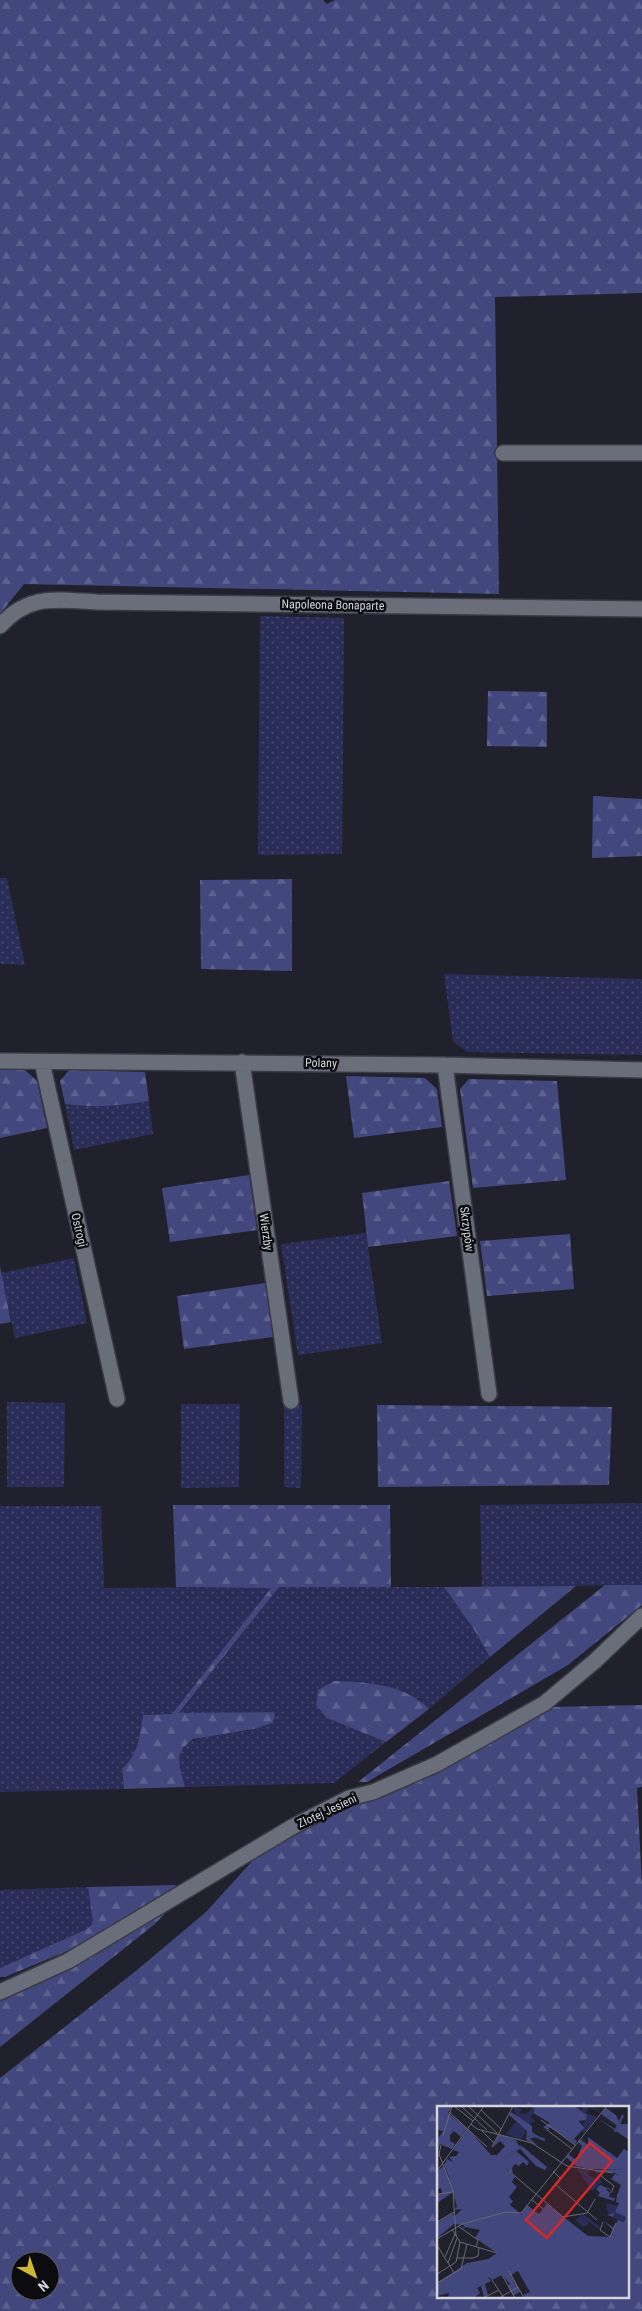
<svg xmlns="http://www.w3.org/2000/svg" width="642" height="2311" viewBox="0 0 642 2311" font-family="'Roboto Condensed',sans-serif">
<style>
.grass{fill:url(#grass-dots)}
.forest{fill:url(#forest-firs);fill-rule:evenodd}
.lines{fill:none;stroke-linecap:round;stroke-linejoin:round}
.minor-casing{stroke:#3a3b45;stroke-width:18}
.minor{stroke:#6a6d7a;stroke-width:15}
.labels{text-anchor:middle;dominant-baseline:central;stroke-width:5;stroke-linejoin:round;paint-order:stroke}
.street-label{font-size:12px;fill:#d3d4dc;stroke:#0b0b10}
.inset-river{fill:none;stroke:#40447b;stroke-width:2.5}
.inset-road{fill:none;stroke:#686973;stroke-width:1}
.view{fill:#d62828;fill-opacity:0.15;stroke:#d62828;stroke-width:2.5}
.inset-edge{fill:none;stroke:#d3d4dc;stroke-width:2.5}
</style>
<defs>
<pattern id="grass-dots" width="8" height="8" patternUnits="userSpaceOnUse" patternTransform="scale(1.25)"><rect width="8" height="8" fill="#2a2d58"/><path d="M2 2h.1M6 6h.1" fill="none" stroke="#484b6f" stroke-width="1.8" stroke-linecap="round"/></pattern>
<pattern id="forest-firs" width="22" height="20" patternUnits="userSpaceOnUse" patternTransform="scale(1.25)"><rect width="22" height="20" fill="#42477d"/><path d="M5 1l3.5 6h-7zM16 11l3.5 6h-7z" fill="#5c618f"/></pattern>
</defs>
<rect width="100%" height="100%" fill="#20212d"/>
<path class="grass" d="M260,616L344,618L342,854L258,855Z
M0,878H7L25,965L0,964Z
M444,974L642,979V1055L467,1052L453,1041Z
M149,1101L153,1134L74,1150L65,1104C94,1108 120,1106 149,1101Z
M366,1233L382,1343L298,1355L281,1244Z
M74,1258L87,1323L15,1338L1,1273Z
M7,1402L65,1403L64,1487H7Z
M181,1404H240L239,1487L181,1488Z
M284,1405H302L301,1488L284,1487Z
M642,1503V1585L482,1587L480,1505Z
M0,1506H101L104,1588L272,1587L172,1714L143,1715C140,1735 138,1755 122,1769L124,1789L0,1792Z
M279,1587H444L473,1628L490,1657L429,1709L418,1698L327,1718L386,1742L334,1783L185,1787C182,1778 177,1766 179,1757C184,1732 232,1734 252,1730C260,1728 268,1721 275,1717L273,1712L179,1714Z
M88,1887L93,1923L87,1929L0,1968V1890Z"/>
<path class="forest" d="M0,0H323L327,4L335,0H642V293L495,297L499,594L24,584L0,614Z
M488,691L547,692V747L487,746Z
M593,796L642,799V856L592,858Z
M292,879V971L201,969L200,880Z
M0,1069L25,1070L37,1081L47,1128L0,1138Z
M69,1070L145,1072L149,1101C120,1106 94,1108 65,1104L60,1081Z
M346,1076L425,1078L437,1089L442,1127L354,1138Z
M469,1079L557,1081L566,1180L473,1188L460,1089Z
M249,1175L257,1230L170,1242L162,1188Z
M449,1181L457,1236L368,1247L362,1193Z
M570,1234L574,1289L487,1296L480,1241Z
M0,1266L11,1322L0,1324Z
M265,1283L273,1337L184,1349L177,1296Z
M377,1405L612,1407L609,1485L378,1487Z
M173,1505H390L391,1587H279L179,1713L274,1712L275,1717L272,1723L254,1729L193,1739L183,1748L179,1757L180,1768L185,1787L124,1789L122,1769C138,1755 140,1735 143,1715L172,1714L271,1588L176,1587Z
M605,1585H642V1605L568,1665L367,1782H358Z
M576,1586L490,1657L473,1628L444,1587Z
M334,1681C366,1682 406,1684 429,1709L386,1742L327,1718L316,1705L318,1690Z
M642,1705V1787L637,1788L642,1886V2311H0V2078L137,1970L206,1912L257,1856L352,1805L549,1707ZM438,2107H628V2297H438ZM20,2261H50V2291H20Z
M177,1885L113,1926L65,1952L5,1977H0V1968L87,1929L93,1923L88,1887Z
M172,1906L155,1924L0,2047V1999Z"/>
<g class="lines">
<defs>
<path id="minor" d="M503,453H642
M0,626C29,593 57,600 97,602L642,609
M0,1061L445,1065L642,1070
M42,1062L117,1399
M242,1062L291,1401
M445,1065L489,1394
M0,1992L68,1961L292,1827L349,1798L373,1792L437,1764L545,1703L595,1661L642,1616"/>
</defs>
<use href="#minor" class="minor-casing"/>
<use href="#minor" class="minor"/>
</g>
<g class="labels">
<g class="street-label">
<text transform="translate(333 605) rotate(1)">Napoleona Bonaparte</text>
<text transform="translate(321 1063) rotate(1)">Polany</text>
<text transform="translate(467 1229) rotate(82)">Skrzypów</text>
<text transform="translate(79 1230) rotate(77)">Ostrogi</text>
<text transform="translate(266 1232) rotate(82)">Wierzby</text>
<text transform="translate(327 1811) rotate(-25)">Złotej Jesieni</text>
</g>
</g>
<g transform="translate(437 2106)">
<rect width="192" height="192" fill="#20212d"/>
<path d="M76,0L85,4L82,8H89L96,1L98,3L94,11L98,15L90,19L79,10ZM137,0L145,4V0H156L164,6L152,1L149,7L160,11L147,27L144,23L150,9ZM140,63H149L154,67H150L152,70L161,73L162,71L165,76L155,85ZM169,97L181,100L178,106L189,110L187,116L176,112L178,106L171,107ZM146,108L163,121L162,123L150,115L152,118L146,121L138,114Z" fill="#2a2d58"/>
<path d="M0,0H15L11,7L30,22L24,31L17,25L13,29V35L18,38L15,43L3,38L0,47V34L6,25L0,24ZM94,0H137L150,9L149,14L142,15L147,22L137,33L140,35L138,38L113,21L111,25L106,21L113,17L96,7L98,3ZM169,2L179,9L183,18H192V34L160,12L180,24L182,21L164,8ZM74,6L95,20V26L102,31L90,30L100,39L89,34L90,25L72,9ZM31,23L54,49H60L68,40L63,35L55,42L62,28L79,34L83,42L85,40L110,61L108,64L99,60L83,43L79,45L92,56L90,60L86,56L82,60L78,58L75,62L76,68L67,61L78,71L75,76L80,81L72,91L76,95L73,99L84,108L90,99L102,108L110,98L151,130L173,131L176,124L167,115L177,122L181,114L187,116L189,111L178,106L176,111L170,109L178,106L182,97L179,96L180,89L184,79L174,73L178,68L182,69L178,67L165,65L160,67L157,64L185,63H153L139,60L129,51L131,48L139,54L145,40L141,36L143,33L151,39V31L180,52L187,43L192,46V192H88L86,189L93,186L81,165L74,169L83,186L76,190L71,179L73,178L65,169L55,174L50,170L54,175L48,178L51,189L47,191L44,180L40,182L43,187L37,192H11L12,187L0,190V177L30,157L51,153L60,147L38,132L43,124L28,121L26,123L27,119L17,118L0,132V117L16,107L17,111L25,103L17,104L20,101L16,86L0,97V89L5,87L4,82L0,83V66L6,60L14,75L7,59L10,53L16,56L12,51L19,50L22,46L16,44ZM163,79L175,84L169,83L173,87L172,91L178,92L177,95L161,90L163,87L159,83Z" fill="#42477d"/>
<path d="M79,16L90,25L83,34L69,28Z" fill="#2a2d58"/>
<path class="inset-river" d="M178,26L186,9M90,32L98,30L108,34M70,51L84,40"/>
<path class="inset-road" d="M17,0L36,15M24,0L38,13M31,0L60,27M44,4L64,23M12,6L50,41M38,13L50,24M104,14L138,39M34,18L40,23L95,37L130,60L176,67M110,24L135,43M45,25L57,37M6,30L15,0M4,39L2,48L16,85L19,130M55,41L76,0M0,65L47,0M72,65L126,111L150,107L158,93M116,65L123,72L118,78L160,114M166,66L164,70L177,80L174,87M0,88L16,86M94,93L106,103M0,116L17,106M166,116L163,124L173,131L179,117M21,120L41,134L39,141M15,123L23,136L60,147M0,133L25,118L69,106L84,107L170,0M0,139L17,167M8,151L18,128M20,152H36L41,150L42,142M11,157L20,132M72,165L87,192M0,168L19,156L23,136M65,169L78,192M55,174L67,192M0,177L24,163L30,138M46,192L62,184M62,192L81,181"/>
<path class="view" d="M153,37L175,55L110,132L89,114Z"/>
<rect width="192" height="192" class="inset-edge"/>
</g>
<g transform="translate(35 2276) rotate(140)"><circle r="24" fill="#0b0b10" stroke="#5b5b62"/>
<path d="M0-4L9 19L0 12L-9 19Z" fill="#d0b837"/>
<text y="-8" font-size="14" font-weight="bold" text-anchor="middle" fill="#d3d4dc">N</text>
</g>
</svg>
